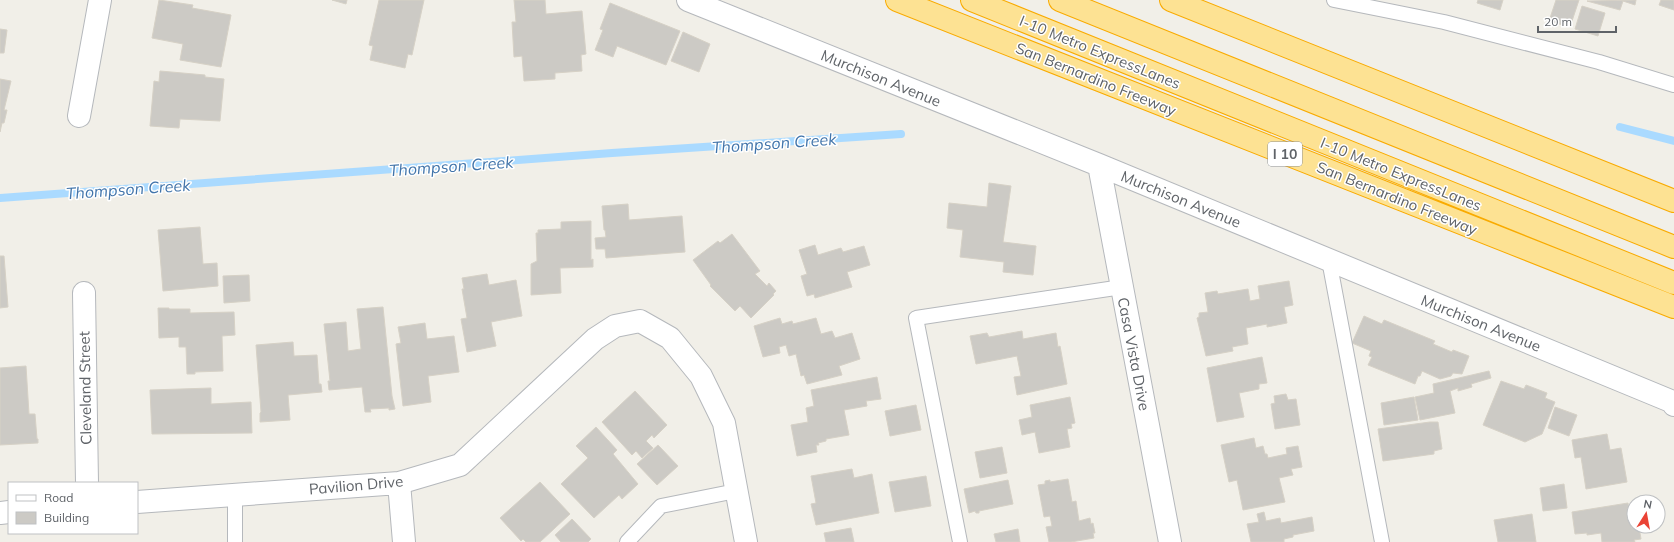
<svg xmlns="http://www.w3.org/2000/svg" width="1674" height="542" viewBox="0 0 1674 542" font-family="Mulish,sans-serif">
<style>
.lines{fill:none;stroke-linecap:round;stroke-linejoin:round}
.stream{stroke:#aadaff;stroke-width:8}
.building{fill:#cccac5;stroke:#d6d1c6}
.lane-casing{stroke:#b5b8bc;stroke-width:16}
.street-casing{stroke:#b5b8bc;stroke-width:24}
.highway-casing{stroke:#f9ab00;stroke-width:24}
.lane{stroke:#fff;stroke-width:14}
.street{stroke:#fff;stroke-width:22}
.highway{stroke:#fde293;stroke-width:22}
.labels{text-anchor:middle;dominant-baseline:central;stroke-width:3;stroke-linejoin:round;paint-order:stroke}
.shield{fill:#fff;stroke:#8f9295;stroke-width:1}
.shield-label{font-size:14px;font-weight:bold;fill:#5f6368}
.street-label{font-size:15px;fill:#5f6368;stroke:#fff}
.water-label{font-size:16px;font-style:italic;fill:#4174aa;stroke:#fff}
</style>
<rect width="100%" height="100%" fill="#f1efe8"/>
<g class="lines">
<path class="stream" d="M1620,127L1674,141
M0,198L612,153L901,134"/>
</g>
<path class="building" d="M159,0L193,5L192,8L231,15L221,67L180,60L183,44L152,38Z
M332,0H347L346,4Z
M379,0H424L412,55L408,54L405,68L370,60L373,46L369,45Z
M514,0H545L546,14L582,11L586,54L581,55L582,71L555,73V79L524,81L522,56L514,57L512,22H516Z
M1478,0H1503L1500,10L1477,3Z
M1556,0H1579L1570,27L1549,21Z
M1636,0L1635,5L1623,1L1620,10L1587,1Z
M1661,0H1674V10L1659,5Z
M610,3L680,31L666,65L617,46L613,57L595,50L603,30L600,29Z
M1582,6L1605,13L1598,36L1575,29Z
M0,29L7,30L4,53H0Z
M683,32L710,44L699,72L671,61Z
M160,71L205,75V77L224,79L220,121L180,119L179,128L150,126L154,81L159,82Z
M0,79L11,81L4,110H7L4,123H2L0,132Z
M989,183L1011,186L1003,242L1036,246L1033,275L1003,272L1004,262L960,257L963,230L947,228L949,203L987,207Z
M628,204L629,220L682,216L685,252L606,258L605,249H596L595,238L606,237L605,230H604L602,206Z
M591,221V260L593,259V267L560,268L561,293L531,295V264L537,261L536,233H538V230L561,229V222Z
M200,227L203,264L217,263L218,286L163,291L158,230Z
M732,234L760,271L755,274L767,286L769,283L776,291L773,294L774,295L751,318L740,306L735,311L710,286L711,285L693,260L718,241L720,243Z
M815,245L818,255L841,248L843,252L864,246L870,265L847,272L852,287L815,298L814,294L807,296L801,276L807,274L799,250Z
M0,256H4L8,307L0,308Z
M487,274L489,285L516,280L522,316L491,322L496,346L467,352L461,319L467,318L462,289H464L462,278Z
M249,275L250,301L224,303L223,276Z
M1289,281L1293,305L1284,307L1287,323L1267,327V324L1246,328L1248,344L1232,347L1233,351L1206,356L1197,318L1199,317V313L1208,312L1205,293L1217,291L1218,294L1248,289L1250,301L1260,299L1258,286Z
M383,307L392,396L395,409L389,410V408L370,409L371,412H365L362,387L329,390L328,381H330L324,324L346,322L348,351L361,349L357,309Z
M158,308H169V309H190V313L234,312L235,335L222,336L223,371L195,372V374H187L186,347H179V337L159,338Z
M1364,316L1382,324L1384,320L1435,341L1433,344L1452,352L1453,350L1469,356L1462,374L1453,373L1451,376L1440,379L1422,371L1420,376H1418L1415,384L1368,365L1372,357L1369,356L1371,351L1352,343Z
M780,318L782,324L792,321L793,324L816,318L821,334L832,331L835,338L852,333L860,359L839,366L842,375L807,384L804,375L801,376L796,354L789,356L786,345L779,347L780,353L763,357L754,326Z
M425,323L427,339L454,336L459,372L428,376L431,402L403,406L396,344L401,343L398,327Z
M1022,331L1023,339L1056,333L1058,347L1060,346L1067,384L1017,395L1014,377L1021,376L1017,356L976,364L970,336L987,333L989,337Z
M293,342L294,356L317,355L319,384H321L322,392L288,395L290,420L260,422V413L261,412L256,345Z
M1262,357L1267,383L1259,384V389L1239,393L1244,417L1217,422L1207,368Z
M26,366L29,414H35L37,439H38V443L0,445V368Z
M1489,371L1491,378L1471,384L1472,387L1458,391V388L1450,391L1455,413L1420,420L1415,397L1434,393L1433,384Z
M877,377L881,399L866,401L867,406L844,410L849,435L826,439V441L818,443L819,445H816L817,452L797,456L791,425L808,422L806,408L814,406L811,390Z
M1501,381L1524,389L1526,385L1547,393L1545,398L1555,402L1542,434L1525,442L1483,425Z
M211,388V404L251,402L252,433L152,434L150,390Z
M635,391L667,425L654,438L652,435L646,441L653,448L642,458L636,451L632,455L602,422Z
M1286,394L1288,400L1296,399L1300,425L1275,429L1271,404L1275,403L1274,396Z
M1070,397L1075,423L1071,424L1072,428L1067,429L1070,447L1039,453L1035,432L1022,435L1019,420L1032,417L1030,405Z
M1414,397L1418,420L1384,425L1381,403Z
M916,405L921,430L890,436L885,411Z
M1555,407L1577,415L1569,436L1548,428Z
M1430,422H1438L1442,449L1434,451V454L1383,461L1378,429Z
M596,427L617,450L613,454L638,484L622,499L619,495L594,518L561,484L588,458L576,446Z
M1607,434L1610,450L1621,448L1627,482L1586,489L1581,457L1575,458L1572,440Z
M1254,438L1256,448L1263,446L1265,454H1267L1268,458L1287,454L1286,448L1298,446L1302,467L1291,469L1293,475L1279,478L1285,502L1243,510L1237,480L1229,482L1221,445Z
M658,445L678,466L657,485L637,464Z
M1002,447L1007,473L980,478L975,452Z
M852,469L854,478L872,474L879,513L816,525L811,504L816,503L811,476Z
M926,476L931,506L895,512L889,482Z
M1068,479L1072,502L1076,501L1079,521L1090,518L1091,524L1093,523L1095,533H1093L1094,538L1071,542H1049L1046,527L1052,526L1050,516L1044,517L1038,485L1045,484V481L1050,480V482Z
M1008,480L1013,504L979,511V513H976L975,511L969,513L964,489Z
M540,482L570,514L540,542H526L523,539L521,541L500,518Z
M1564,484L1567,508L1543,511L1540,488Z
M1628,503L1632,528L1639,527L1641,539L1634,540L1635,542H1602L1601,533L1587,535V533L1575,534L1572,512Z
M1264,512L1266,521L1280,518L1281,523L1312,517L1314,531L1293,535V537L1284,539V542H1251L1247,524L1259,522L1257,514Z
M1532,514L1536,542H1498L1494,520Z
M572,519L591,539L588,542H561L555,535Z
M851,528L854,542H826L824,533Z
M1018,529L1020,542H996L994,534Z"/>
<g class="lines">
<defs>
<path id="lane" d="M1334,0L1444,22L1599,62L1674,85
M1329,260L1382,542
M235,495V542
M627,542L661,506L736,491
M960,542L916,318L1122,287"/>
<path id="street" d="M688,0L1099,165L1673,402L1674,405
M79,116L100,0
M1099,165L1170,542
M84,293L87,483
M399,483L404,542
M137,502L399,483L460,465L595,339L615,326L640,321L670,338L701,376L724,423L746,542
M0,513L9,512"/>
<path id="highway" d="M897,0L1674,307
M972,0L1674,283
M1060,0L1674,247
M1171,0L1674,201"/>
</defs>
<use href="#lane" class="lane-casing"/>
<use href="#street" class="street-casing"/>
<use href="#highway" class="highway-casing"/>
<use href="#lane" class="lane"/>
<use href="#street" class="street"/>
<use href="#highway" class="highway"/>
</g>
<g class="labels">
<rect class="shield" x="1268" y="142" width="34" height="24" rx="3"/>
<g class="shield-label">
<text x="1285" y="154">I 10</text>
</g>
<g class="street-label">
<text transform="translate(1100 52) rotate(22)">I-10 Metro ExpressLanes</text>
<text transform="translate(881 78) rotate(22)">Murchison Avenue</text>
<text transform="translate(1096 79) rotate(22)">San Bernardino Freeway</text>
<text transform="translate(1401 174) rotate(22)">I-10 Metro ExpressLanes</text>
<text transform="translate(1397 198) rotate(22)">San Bernardino Freeway</text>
<text transform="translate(1181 199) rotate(22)">Murchison Avenue</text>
<text transform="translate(1481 323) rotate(22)">Murchison Avenue</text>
<text transform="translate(1134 354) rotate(79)">Casa Vista Drive</text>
<text transform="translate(85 388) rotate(-91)">Cleveland Street</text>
<text transform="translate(356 485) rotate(-5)">Pavilion Drive</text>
</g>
<g class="water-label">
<text transform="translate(774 143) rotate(-4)">Thompson Creek</text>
<text transform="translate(451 166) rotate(-4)">Thompson Creek</text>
<text transform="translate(128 189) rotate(-4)">Thompson Creek</text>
</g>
</g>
<rect x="8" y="482" width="130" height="52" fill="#ffffff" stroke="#bfc1c3"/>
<rect x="16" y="495" width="20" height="6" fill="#ffffff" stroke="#bfc1c3"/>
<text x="44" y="502" font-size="12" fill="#5f6368">Road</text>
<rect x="16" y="512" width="20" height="12" fill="#cccac5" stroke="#bfc1c3"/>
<text x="44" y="522" font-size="12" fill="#5f6368">Building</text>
<g transform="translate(1646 514) rotate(11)"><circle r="19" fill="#ffffff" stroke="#bfc1c3"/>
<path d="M0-3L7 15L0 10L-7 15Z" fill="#ea4335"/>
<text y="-6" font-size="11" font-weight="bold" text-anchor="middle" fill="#5f6368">N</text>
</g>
<path d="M1538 26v6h78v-6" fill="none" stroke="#5f6368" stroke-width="2"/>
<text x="1544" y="26" font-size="12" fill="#5f6368" stroke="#ffffff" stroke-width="3" paint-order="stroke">20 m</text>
</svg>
